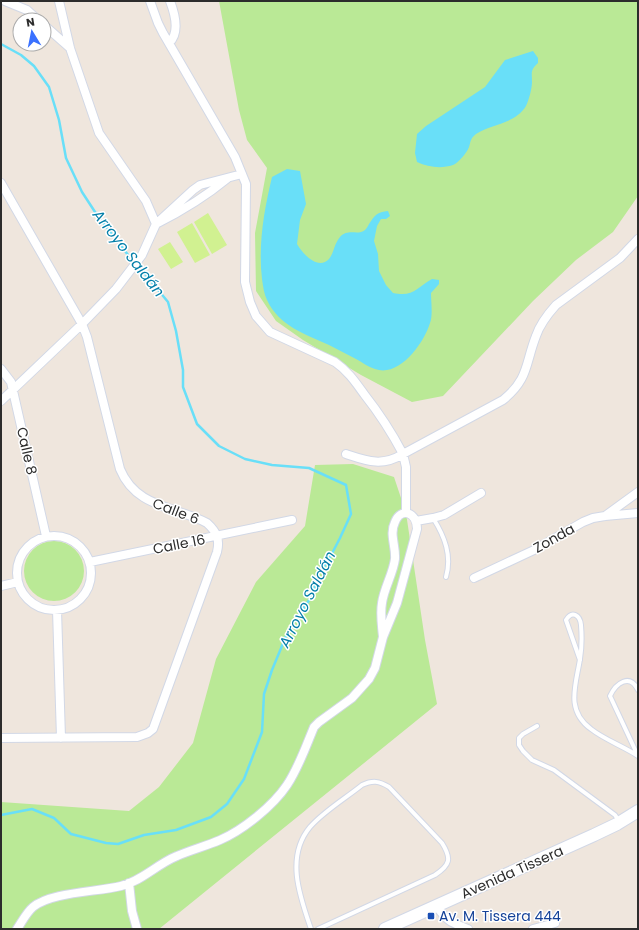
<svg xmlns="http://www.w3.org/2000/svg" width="639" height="930" viewBox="0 0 639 930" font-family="Poppins,sans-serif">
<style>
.green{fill:#bae996}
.pitch{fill:#d1f191}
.water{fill:#69dff8}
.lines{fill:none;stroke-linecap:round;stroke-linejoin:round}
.stream{stroke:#69dff8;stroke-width:2.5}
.service-casing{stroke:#d2d8e6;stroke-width:6}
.minor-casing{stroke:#d2d8e6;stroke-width:10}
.secondary-casing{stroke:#d2d8e6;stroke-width:14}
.service{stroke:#fff;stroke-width:4}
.minor{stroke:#fff;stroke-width:8}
.secondary{stroke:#fff;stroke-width:12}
.transit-dot{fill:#1a4fb4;stroke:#fff;stroke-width:1.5}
.labels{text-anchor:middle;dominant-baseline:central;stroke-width:3;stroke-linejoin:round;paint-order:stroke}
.street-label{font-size:14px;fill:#2c2c2c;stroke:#fff}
.transit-label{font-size:14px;fill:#164399;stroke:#fff;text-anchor:start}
.water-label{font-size:15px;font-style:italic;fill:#037fa9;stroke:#fff}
</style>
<rect width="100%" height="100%" fill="#efe6dd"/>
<path class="green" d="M219,1H638V196L613,232L576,260L533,301L443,396L412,402L361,375L303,340L276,321L256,291L255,233L267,168L247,140L239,110Z
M353,464L394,477L406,513L425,640L437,704L159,929H1V802L129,811L159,787L193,743L216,659L256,582L305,526L315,465Z
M24 571a30 30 0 1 1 60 0a30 30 0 1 1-60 0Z"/>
<path class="pitch" d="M208,213L227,245L212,254L194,222Z
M192,223L210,255L195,263L177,232Z
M170,242L183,262L171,269L158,249Z"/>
<path class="water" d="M533,51L538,58V63C530,70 532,73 532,82C532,88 529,100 526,106C514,125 492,123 476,134C470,139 471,141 469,147C467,153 458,163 453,165C441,169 428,167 417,162L415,153L417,134L426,126L485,87L505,60Z
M287,169L300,171L306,204L300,220L297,244C302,253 318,271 329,259C334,253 334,244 340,237C348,228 358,236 365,230C367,228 368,226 369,224C375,215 377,212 388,211L390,216L386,219H381L377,226L374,241L378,254L379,271L386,285L393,293C414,297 416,288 432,279L439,280V284L431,293C431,301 433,316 430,323C424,343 399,378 375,369C368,367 362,362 356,359C347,354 338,350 329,345C305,334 279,326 267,300C264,294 263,286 262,279C258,245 264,210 272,177Z"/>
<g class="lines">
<path class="stream" d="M1,44L21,55L34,66L49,87L59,120L66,158L82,192L97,215L132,260L140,268L168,302L176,331L183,370V387L197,424L219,446L245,459L272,465L309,468L346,485L351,514L340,538L327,563L319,571L312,596L289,629L272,670L264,694L262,732L244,779L227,804L211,817L176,830L144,835L118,844L106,843L71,834L54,818L32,809L1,815"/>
<defs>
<path id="service" d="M433,518C445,537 452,556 446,577
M580,660L566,620C572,610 580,615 581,625C582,637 582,647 580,659C576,685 565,710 591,729C605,740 623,746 638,756
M537,726L523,734L519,738V745L523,751L532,760L554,770L615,815L619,821
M638,756L610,696C616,683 630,673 638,690
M311,929C300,897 285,857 310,827C324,811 346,798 362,785C373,780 379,781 389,787L442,843C452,859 450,865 435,875L318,929"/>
<path id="minor" d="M5,1L27,10L38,20
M150,1L158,23L163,33L235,157L246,184L245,282L250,302L256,316L270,332L335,362C348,371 356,383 364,394C379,413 392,433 403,454L503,400C529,379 525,364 536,336C540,324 547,315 556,305L620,258L638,239
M44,25L70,48
M169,43C180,33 175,14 170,1
M228,178C205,197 182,211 156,224L193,190L200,185L242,174
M1,183L82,324L87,337L120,469C136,508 175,506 207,523C217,532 220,540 217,552L153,729L148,733L137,737L1,738
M1,369L11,382L46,536
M1,401L82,324L116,289L142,255L156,224L146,201L99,133L70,48L59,1
M346,454C367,461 382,467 403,454L406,467V513
M605,516L638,492
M416,521L433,518L444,515L481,493
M17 573a37 37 0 1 1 74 0a37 37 0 1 1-74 0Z
M90,562L292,520
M474,578L534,550L583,522L593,518L605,516L638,513
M1,586L18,582
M57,610L61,738
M129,883L132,911L137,929
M436,905C446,921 452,923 468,929
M17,929C22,922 26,913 33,907C51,892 97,892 121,886C142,881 157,864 177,856C191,850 206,846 220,840C243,830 273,806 287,785C299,767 306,746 314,727L319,722L352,698L369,679L375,668L383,637L397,603L417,529C417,512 401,507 395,522C389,534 396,546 395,559C393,574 384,588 382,603C380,614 382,626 383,637
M533,929L555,923"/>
<path id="secondary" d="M385,929L594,835L617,824L638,811"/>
</defs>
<use href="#service" class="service-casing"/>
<use href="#minor" class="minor-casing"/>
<use href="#secondary" class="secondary-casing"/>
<use href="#service" class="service"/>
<use href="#minor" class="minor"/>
<use href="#secondary" class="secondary"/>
</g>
<rect class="transit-dot" x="427" y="912" width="8" height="8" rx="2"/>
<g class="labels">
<g class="street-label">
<text transform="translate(27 451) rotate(77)">Calle 8</text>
<text transform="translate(176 511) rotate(21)">Calle 6</text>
<text transform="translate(554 538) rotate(-29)">Zonda</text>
<text transform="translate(179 544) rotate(-11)">Calle 16</text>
<text transform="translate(512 872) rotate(-24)">Avenida Tissera</text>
</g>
<g class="transit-label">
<text x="439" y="916">Av. M. Tissera 444</text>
</g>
<g class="water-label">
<text transform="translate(129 253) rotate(52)">Arroyo Saldán</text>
<text transform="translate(307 599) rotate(-63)">Arroyo Saldán</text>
</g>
</g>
<rect width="639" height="930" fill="none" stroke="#2c2c2c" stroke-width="4"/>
<g transform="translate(32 32) rotate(350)"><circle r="19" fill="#ffffff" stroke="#ababab"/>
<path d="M0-3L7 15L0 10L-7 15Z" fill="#3a71ff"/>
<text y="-6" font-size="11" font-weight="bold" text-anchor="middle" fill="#2c2c2c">N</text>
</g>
</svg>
